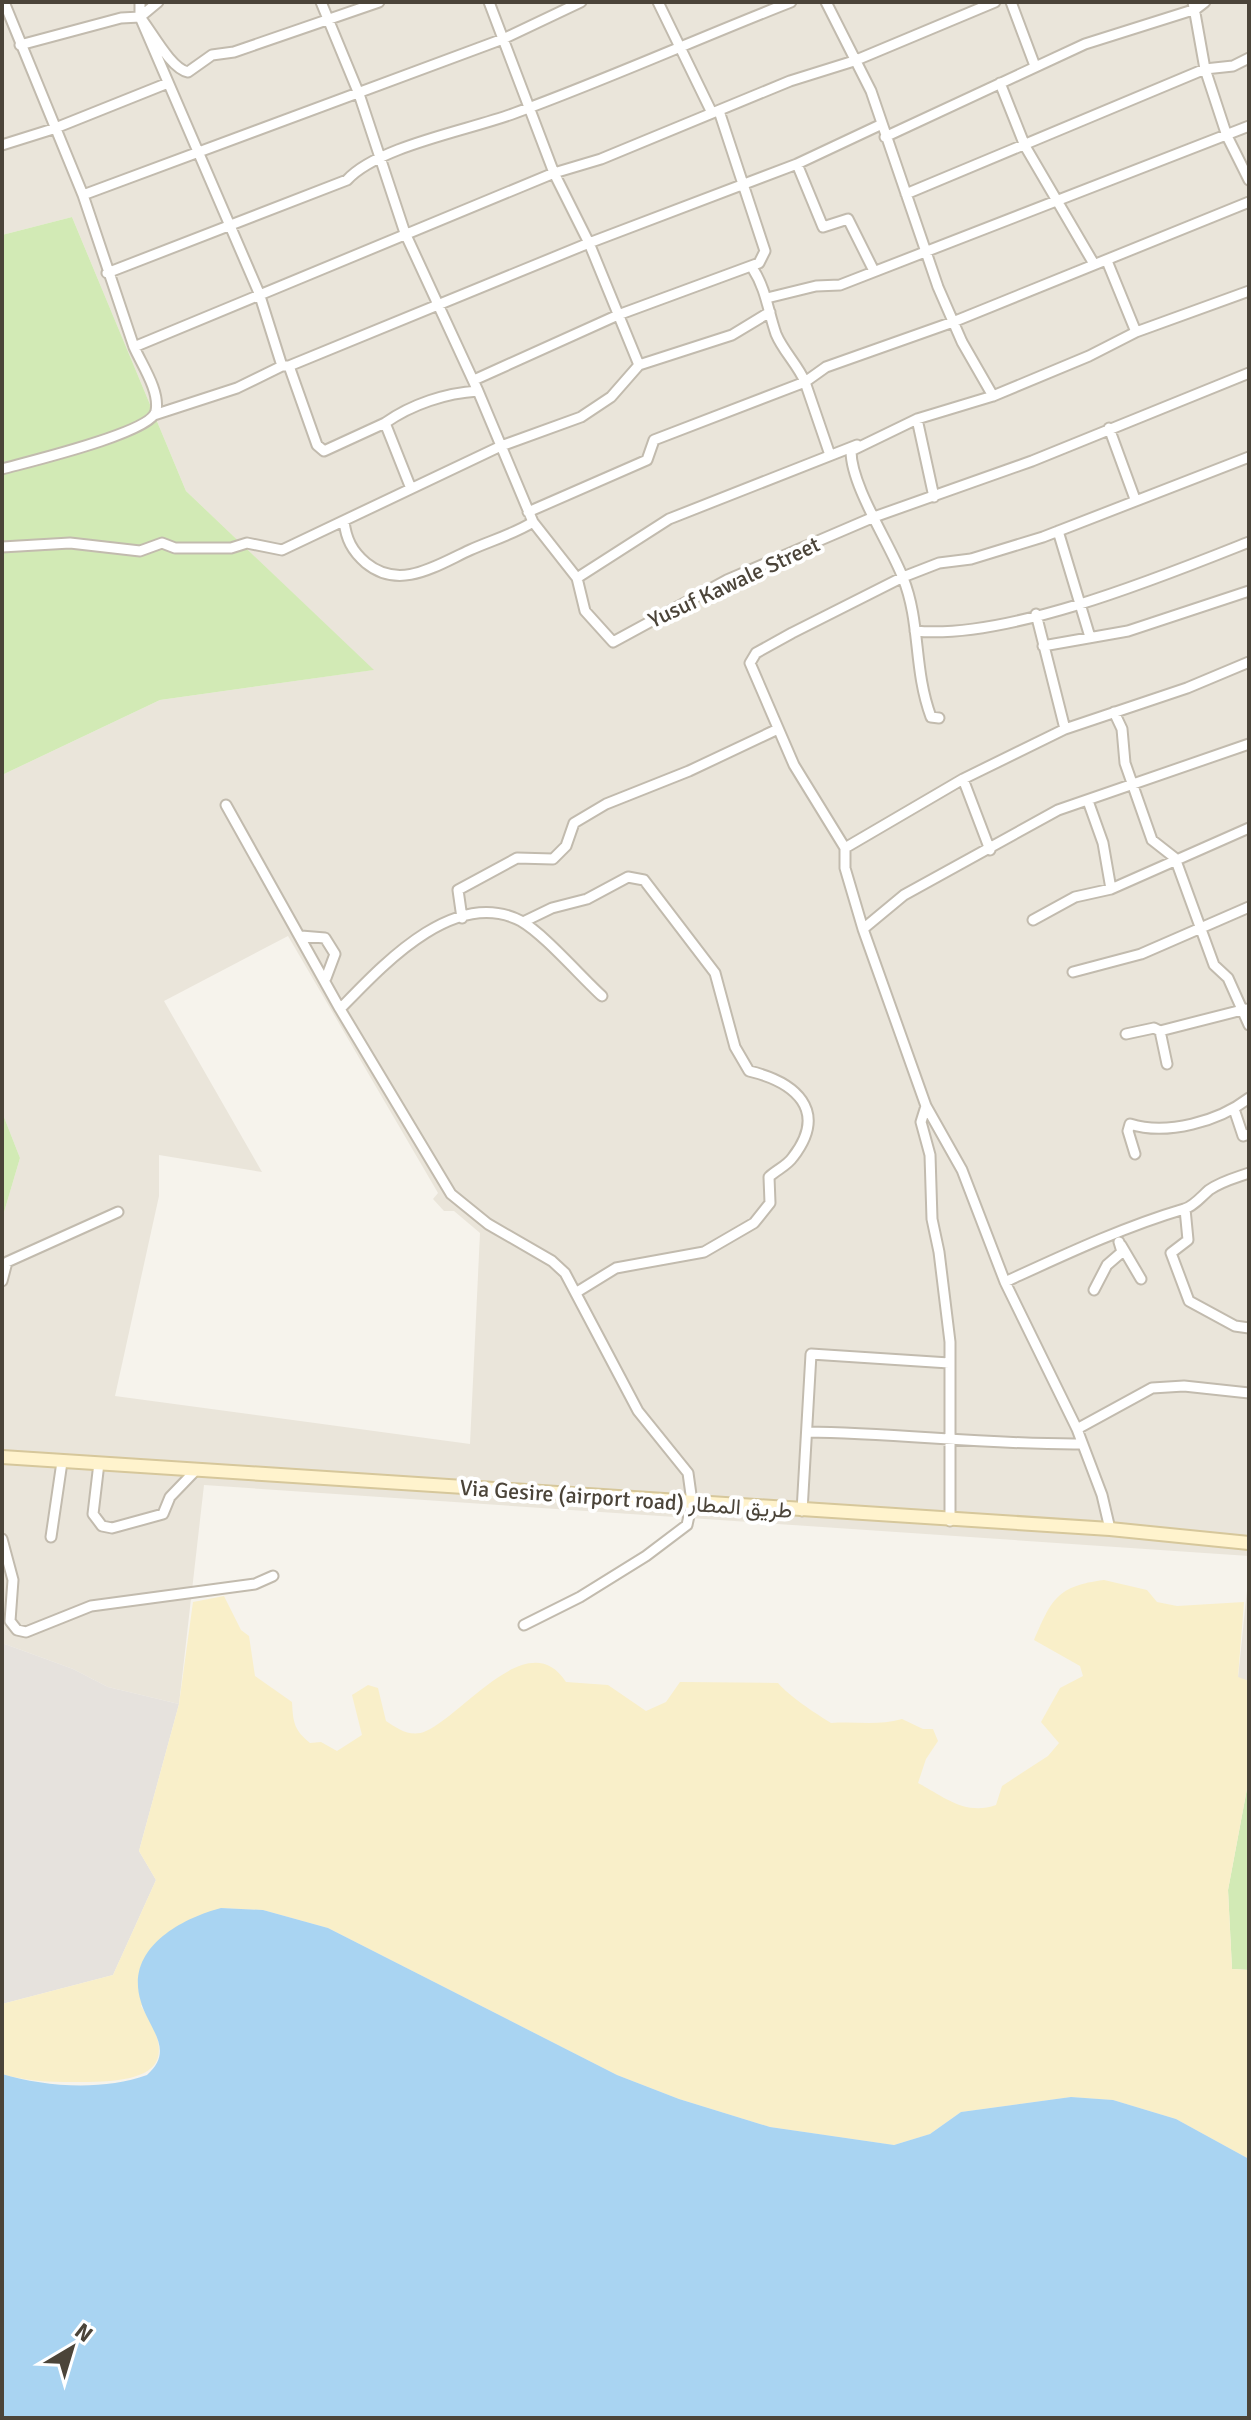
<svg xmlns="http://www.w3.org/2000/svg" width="1251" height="2420" viewBox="0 0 1251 2420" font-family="Signika,Vazirmatn,sans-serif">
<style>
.residential{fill:#eae5da;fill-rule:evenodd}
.industrial{fill:#e6e2dd}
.green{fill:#d2eab5}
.sand{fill:#f9efc9}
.water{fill:#a9d4f2}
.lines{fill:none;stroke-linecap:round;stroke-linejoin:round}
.minor-casing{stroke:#c2bbae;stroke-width:13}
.secondary-casing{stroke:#d6c79b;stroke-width:16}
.minor{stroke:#fff;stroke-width:9}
.secondary{stroke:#fff3cd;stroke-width:12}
.labels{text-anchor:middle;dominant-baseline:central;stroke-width:8;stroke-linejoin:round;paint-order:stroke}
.street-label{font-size:22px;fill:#4b4439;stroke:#fff}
</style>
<rect width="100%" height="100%" fill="#f6f3ec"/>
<path class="residential" d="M2,2H1249V1556L204,1485L179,1704L108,1687L73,1669L2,1643V1219L20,1158L2,1112V775L160,700L373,670L186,491L72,217L2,235ZM288,936L438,1193L433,1199L444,1211H454L480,1233L470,1444L115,1396L159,1196V1155L262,1172L164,1001Z
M1249,1571V1681L1238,1678Z"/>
<path class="industrial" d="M2,1643L73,1669L108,1687L179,1704L139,1851L156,1880L113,1975L2,2004Z"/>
<path class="green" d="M72,217L186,491L374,670L160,700L2,775V235Z
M2,1112L20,1158L2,1219Z
M1249,1778V1970L1232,1969L1228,1890Z"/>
<path class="sand" d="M1104,1580L1147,1590L1157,1602L1177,1606L1244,1602L1238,1677L1249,1681V1778L1228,1890L1232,1969L1249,1970V2159L1176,2119L1113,2100L1071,2097L961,2112L930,2134L894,2145L770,2127L679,2099L617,2075L328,1928L263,1910L221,1908L141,2006C182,2068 148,2081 88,2082C58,2082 32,2083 2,2074V2004L113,1975L156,1880L139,1851L179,1704L193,1602L224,1596L241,1630L249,1636L255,1676L292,1702C293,1722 294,1730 310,1743L321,1742L337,1751L362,1735L352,1695L368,1685L378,1688L386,1721C398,1729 411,1738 426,1731C464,1714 529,1624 566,1682L608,1685L646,1711L666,1702L680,1682L778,1683C789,1696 815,1713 831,1723C856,1721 877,1726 902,1719L923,1729H933L938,1741L926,1759L918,1783C944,1797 966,1816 996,1805L1002,1786L1048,1756L1059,1743L1041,1722L1060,1688L1083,1676L1080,1666L1034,1640C1052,1599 1057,1586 1104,1580Z"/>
<path class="water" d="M221,1908L263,1910L328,1928L617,2075L679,2099L770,2127L894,2145L930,2134L961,2112L1071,2097L1113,2100L1176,2119L1249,2159V2418H2V2074C45,2087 103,2091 147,2075C176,2050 148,2028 141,2002C124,1949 180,1919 221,1908Z"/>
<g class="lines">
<defs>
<path id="minor" d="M4,2L83,195L134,347
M140,2V17L259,293L282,366
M321,2L359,94L405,233L478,391L533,522L577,578L585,611L613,642L727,580L874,517L1032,461L1249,373
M658,2L712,113
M826,2L871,91L938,287L962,342L993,396
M1011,2L1035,66
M1193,2L1205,69L1227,136L1249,180
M140,17L158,2
M20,45L121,18L140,17C152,32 171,69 188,72L212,55L234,52L379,2
M1000,83L1025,146L1094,264
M885,137L1085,44L1196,9L1205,2
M2,145L53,129L168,83
M797,164L823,227L848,219L874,271
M906,194L1205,69L1233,66L1249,58
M83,195L503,39L581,2
M1107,261L1136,332
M753,269C766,289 768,311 776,334C783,351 798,365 805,382L826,367L953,322L1249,202
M107,273L347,180C378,146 470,130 515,113C608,79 699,38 791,2
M767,298L816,286L840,285L1249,126
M639,365L732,335L770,312
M289,366L317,445L324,451L385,423L410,486
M474,380L618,315L759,263L765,251L719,111
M154,415L237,388L282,366H289L589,243L797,164L880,125
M917,419L934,497
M385,423C412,404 446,393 478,391
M1109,428L1135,499
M2,469C27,462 151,433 156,411C160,391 142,365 134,347L554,173L601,159L790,81L854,61L995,2
M528,512L647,460L654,440L805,382L830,455
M344,521C346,539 352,551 366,563C400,591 437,565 470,550C490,541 514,534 533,522
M1058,531L1090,637
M2,547L70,543L140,551L162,543L175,548H231L247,543L282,550L501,446L581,417L611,397L639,365L589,243L554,173L489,2
M577,578L669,519L857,445
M1036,614L1065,729
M915,631C1007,640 1161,577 1249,542
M1043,646L1128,631L1249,591
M1114,712L1122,729L1125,763L1152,840L1175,858L1214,965L1228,978L1249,1025
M939,718L931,717C913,668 921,623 903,578C890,544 851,486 851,451L917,419L993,396L1089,356L1136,332L1249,291
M963,779L990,850
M1088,801L1103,843L1111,889
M226,805L340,1009L451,1194L488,1224L552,1261L565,1273L638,1411L688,1473L692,1502L687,1525L646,1556L580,1597L524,1625
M845,848L963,779L1065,729L1187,688L1249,662
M462,918L458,890L517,858L553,859L566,846L574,823L606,804L689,771L778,729
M1033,920L1075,897L1111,889L1249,828
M523,922L552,908L587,899L628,877L644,880L715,973L735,1047L749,1071C795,1082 829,1110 793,1157C787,1166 776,1170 769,1177L770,1203L754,1223L704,1252L616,1268L577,1292
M863,929L904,895L1058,810L1249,744
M301,936L325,938L335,954L326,978
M1073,972L1141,954L1249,907
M340,1009C381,967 454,886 521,921C544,934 581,977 602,996
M1160,1031L1167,1064
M1126,1034L1154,1028L1160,1031L1246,1009
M926,1106L921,1122L930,1155L932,1219L939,1252L950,1342V1521
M1234,1109L1243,1136L1249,1134
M1135,1154L1128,1131L1130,1124C1167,1136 1219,1121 1249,1098
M1185,1209L1188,1240L1171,1253L1189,1301L1235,1326L1249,1328
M1121,1245L1141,1279
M2,1281L7,1262L118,1212
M1005,1282C1064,1255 1123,1227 1184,1209C1193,1207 1202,1196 1209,1190C1222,1181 1235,1178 1249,1173
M1094,1290L1107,1265L1122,1252L1119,1242
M1077,1429L1152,1388L1184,1386L1249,1393
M807,1432C899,1433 990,1445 1082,1444
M99,1463L93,1514L102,1526L112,1528L163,1514L170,1497L196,1470
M802,1511L811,1354L949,1363
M1110,1529L1102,1495L1077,1429L1005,1282L962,1170L926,1106L863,929L845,868V848L794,765L750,663L756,653L792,633L903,577L939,563L971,559L1043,537L1249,457
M51,1537L62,1462
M2,1539L13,1580L10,1621L17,1630L26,1632L91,1606L255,1584L273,1576"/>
<path id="secondary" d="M2,1457L1110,1529L1249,1543"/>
</defs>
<use href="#minor" class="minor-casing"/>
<use href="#secondary" class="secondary-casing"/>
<use href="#minor" class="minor"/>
<use href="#secondary" class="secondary"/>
</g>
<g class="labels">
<g class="street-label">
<text transform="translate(734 582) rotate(-25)">Yusuf Kawale Street</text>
<text transform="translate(626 1499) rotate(4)">Via Gesire (airport road) طريق المطار</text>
</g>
</g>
<rect width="1251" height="2420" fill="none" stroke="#4b4439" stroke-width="8"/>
<g transform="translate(72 2348) rotate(38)" stroke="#ffffff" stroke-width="6" paint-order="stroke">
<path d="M0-6L14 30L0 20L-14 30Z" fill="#4b4439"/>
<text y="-12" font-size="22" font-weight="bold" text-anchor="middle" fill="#4b4439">N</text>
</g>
</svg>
